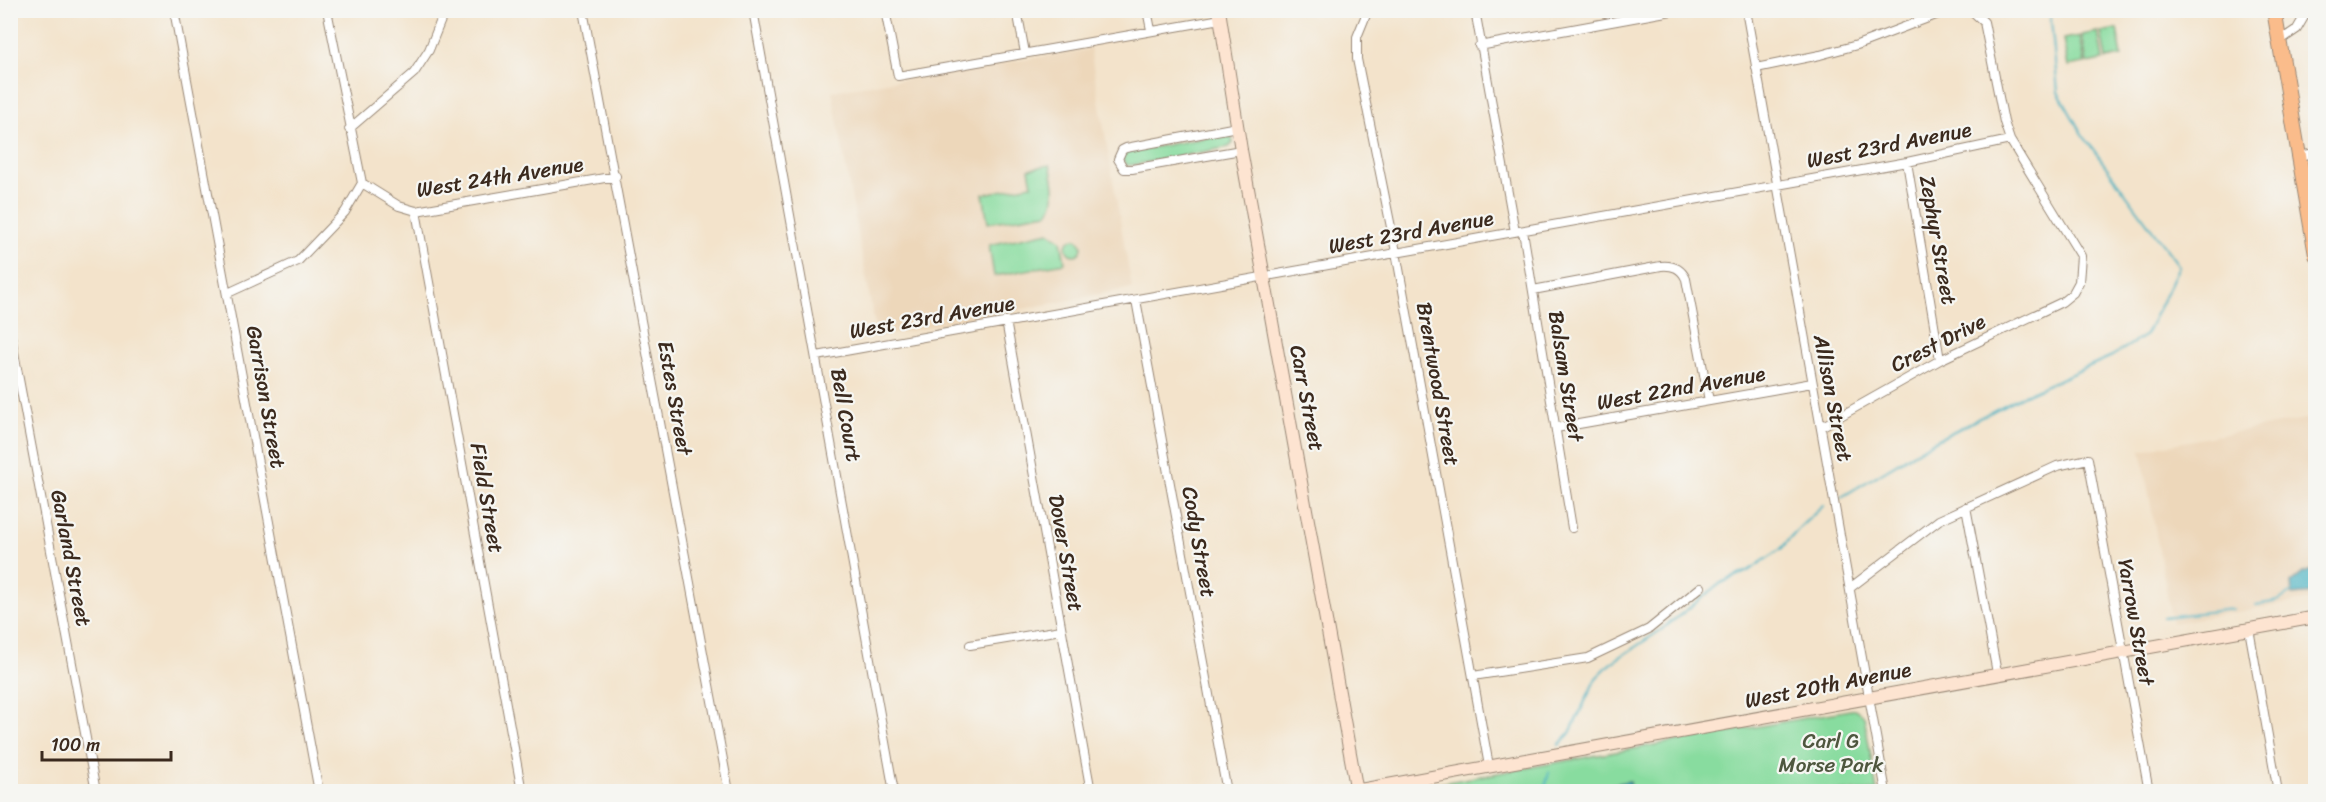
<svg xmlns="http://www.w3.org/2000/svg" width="2326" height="802" viewBox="0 0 2326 802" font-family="Sriracha,sans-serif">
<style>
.built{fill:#edd7ba}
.green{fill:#88dc9f;stroke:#62835e;stroke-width:1.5}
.water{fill:#42afc0;stroke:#3e6c6f;stroke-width:1.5}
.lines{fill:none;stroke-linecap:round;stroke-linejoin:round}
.stream{stroke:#42afc0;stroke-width:2}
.street-casing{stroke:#978674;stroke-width:10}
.secondary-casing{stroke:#978674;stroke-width:14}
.primary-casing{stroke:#978674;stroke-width:16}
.street{stroke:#fff;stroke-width:8}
.secondary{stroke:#fde4d1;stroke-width:12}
.primary{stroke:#fabc8b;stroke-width:14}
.labels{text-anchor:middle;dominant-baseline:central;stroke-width:4.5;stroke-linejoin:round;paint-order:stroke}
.street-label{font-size:21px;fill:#3b2a1e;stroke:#f6f6f2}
.park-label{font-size:21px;fill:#4e563e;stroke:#f6f6f2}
</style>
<rect width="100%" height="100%" fill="#f6f6f2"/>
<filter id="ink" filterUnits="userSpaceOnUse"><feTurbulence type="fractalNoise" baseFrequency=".0167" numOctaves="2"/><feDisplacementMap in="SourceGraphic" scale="12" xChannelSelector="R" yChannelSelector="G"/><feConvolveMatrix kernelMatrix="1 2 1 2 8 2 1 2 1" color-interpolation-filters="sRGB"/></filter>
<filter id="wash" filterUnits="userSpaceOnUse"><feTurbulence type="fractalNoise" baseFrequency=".008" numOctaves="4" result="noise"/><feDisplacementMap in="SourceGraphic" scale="24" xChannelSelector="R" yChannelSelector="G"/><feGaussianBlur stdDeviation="1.35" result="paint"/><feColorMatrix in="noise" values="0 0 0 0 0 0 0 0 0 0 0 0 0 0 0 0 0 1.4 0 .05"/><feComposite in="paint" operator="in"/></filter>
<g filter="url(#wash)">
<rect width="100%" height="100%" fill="#f3e3cb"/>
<path class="built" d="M1090,49L1132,288L877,337L832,91Z
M2315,417V599L2172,623L2141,450Z"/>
<path class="green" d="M2117,29L2122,56L2106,59L2101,32Z
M2098,32L2103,60L2087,63L2082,35Z
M2080,36L2085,63L2068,66L2063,39Z
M1225,134L1231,135L1233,143L1229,147L1132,165H1126L1122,159L1124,153Z
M1050,165C1053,177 1059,204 1047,213L988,223L983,194L1032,185L1029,169Z
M1049,232L1061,240L1065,263L994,276L989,245Z
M1066 247a8 8 0 1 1 16 0a8 8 0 1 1-16 0Z
M1855,709L1864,716L1877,791L1392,792Z"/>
<path class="water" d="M2315,569V593L2292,595L2291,583L2303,573Z
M1630,781L1631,791H1588V789Z"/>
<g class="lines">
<path class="stream" d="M1840,498L1929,444L2022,396L2112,356L2146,335L2179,266L2082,134L2058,92L2050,10
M2256,605L2278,601L2290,593
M2163,617L2233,609
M1559,745L1570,733L1596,678L1611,663L1661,630L1721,583L1748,571L1781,549L1801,526L1823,506
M1544,792L1549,772"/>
</g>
</g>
<g filter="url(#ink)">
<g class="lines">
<defs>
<path id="street" d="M174,10L319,792
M327,10L362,183
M583,10L729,792
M753,10L894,792
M885,10L898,76L1221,19
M1017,10L1025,53
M1147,10L1151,30
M1368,10L1357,37V59L1396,252L1489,766
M1475,10L1515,232
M1746,10L1886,792
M2278,42L2297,29L2308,10
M1479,46L1677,10
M1756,68L1820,55L1857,45L1949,10
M1237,127L1126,148L1122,150L1118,159L1124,169H1132L1241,150
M349,129L414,73L429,50L445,10
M2298,156L2316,153
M1907,162L1940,360
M362,183L399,206L416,211L616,176
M416,211L522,792
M1523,231L1572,528
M1533,290L1661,266C1673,265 1681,268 1686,279L1709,401
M228,293L298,261L345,212L362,183
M1136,300L1227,792
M1006,321L1091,792
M10,331L96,792
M817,356L1907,162L2010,140
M1821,427L1940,360L2062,302L2073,293L2079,282L2081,256L2010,140L2004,122L1984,22L1971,10
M1556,428L1812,383
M1966,507L1997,673
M1850,588L1939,520L2057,466L2088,459L2149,792
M2249,629L2278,792
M970,645L1061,630
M1473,676L1588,658L1649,629L1701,587"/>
<path id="secondary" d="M1219,10L1241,150L1357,792
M1349,792L2316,617"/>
<path id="primary" d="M2274,10L2316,255"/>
</defs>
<use href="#street" class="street-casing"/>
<use href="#secondary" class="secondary-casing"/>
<use href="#primary" class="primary-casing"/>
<use href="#street" class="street"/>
<use href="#secondary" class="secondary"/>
<use href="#primary" class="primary"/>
</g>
</g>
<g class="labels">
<g class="street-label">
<text transform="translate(1889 145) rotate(-11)">West 23rd Avenue</text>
<text transform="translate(500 177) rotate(-9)">West 24th Avenue</text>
<text transform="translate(1411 232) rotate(-10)">West 23rd Avenue</text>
<text transform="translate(1938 240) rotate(80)">Zephyr Street</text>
<text transform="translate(932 317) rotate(-10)">West 23rd Avenue</text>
<text transform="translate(1938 343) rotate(-27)">Crest Drive</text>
<text transform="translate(1566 376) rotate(81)">Balsam Street</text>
<text transform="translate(1438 384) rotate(80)">Brentwood Street</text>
<text transform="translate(1681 388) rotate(-10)">West 22nd Avenue</text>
<text transform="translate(266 397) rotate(80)">Garrison Street</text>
<text transform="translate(675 398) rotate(80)">Estes Street</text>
<text transform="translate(1307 398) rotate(79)">Carr Street</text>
<text transform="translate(1833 398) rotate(79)">Allison Street</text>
<text transform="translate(846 415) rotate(80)">Bell Court</text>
<text transform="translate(487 498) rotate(80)">Field Street</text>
<text transform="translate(1199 542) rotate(80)">Cody Street</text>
<text transform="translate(1066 553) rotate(80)">Dover Street</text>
<text transform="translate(71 558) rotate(79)">Garland Street</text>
<text transform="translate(2136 622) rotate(80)">Yarrow Street</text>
<text transform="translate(1828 685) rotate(-11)">West 20th Avenue</text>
</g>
<g class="park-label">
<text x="1831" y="741">Carl G<tspan x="1831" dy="24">Morse Park</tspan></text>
</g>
</g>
<rect width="2326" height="802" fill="none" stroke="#f6f6f2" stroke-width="36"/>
<path d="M42 751v9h129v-9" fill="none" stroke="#3b2a1e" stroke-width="3"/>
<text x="51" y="751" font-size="18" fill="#3b2a1e" stroke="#f6f6f2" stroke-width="4.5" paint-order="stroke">100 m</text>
</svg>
